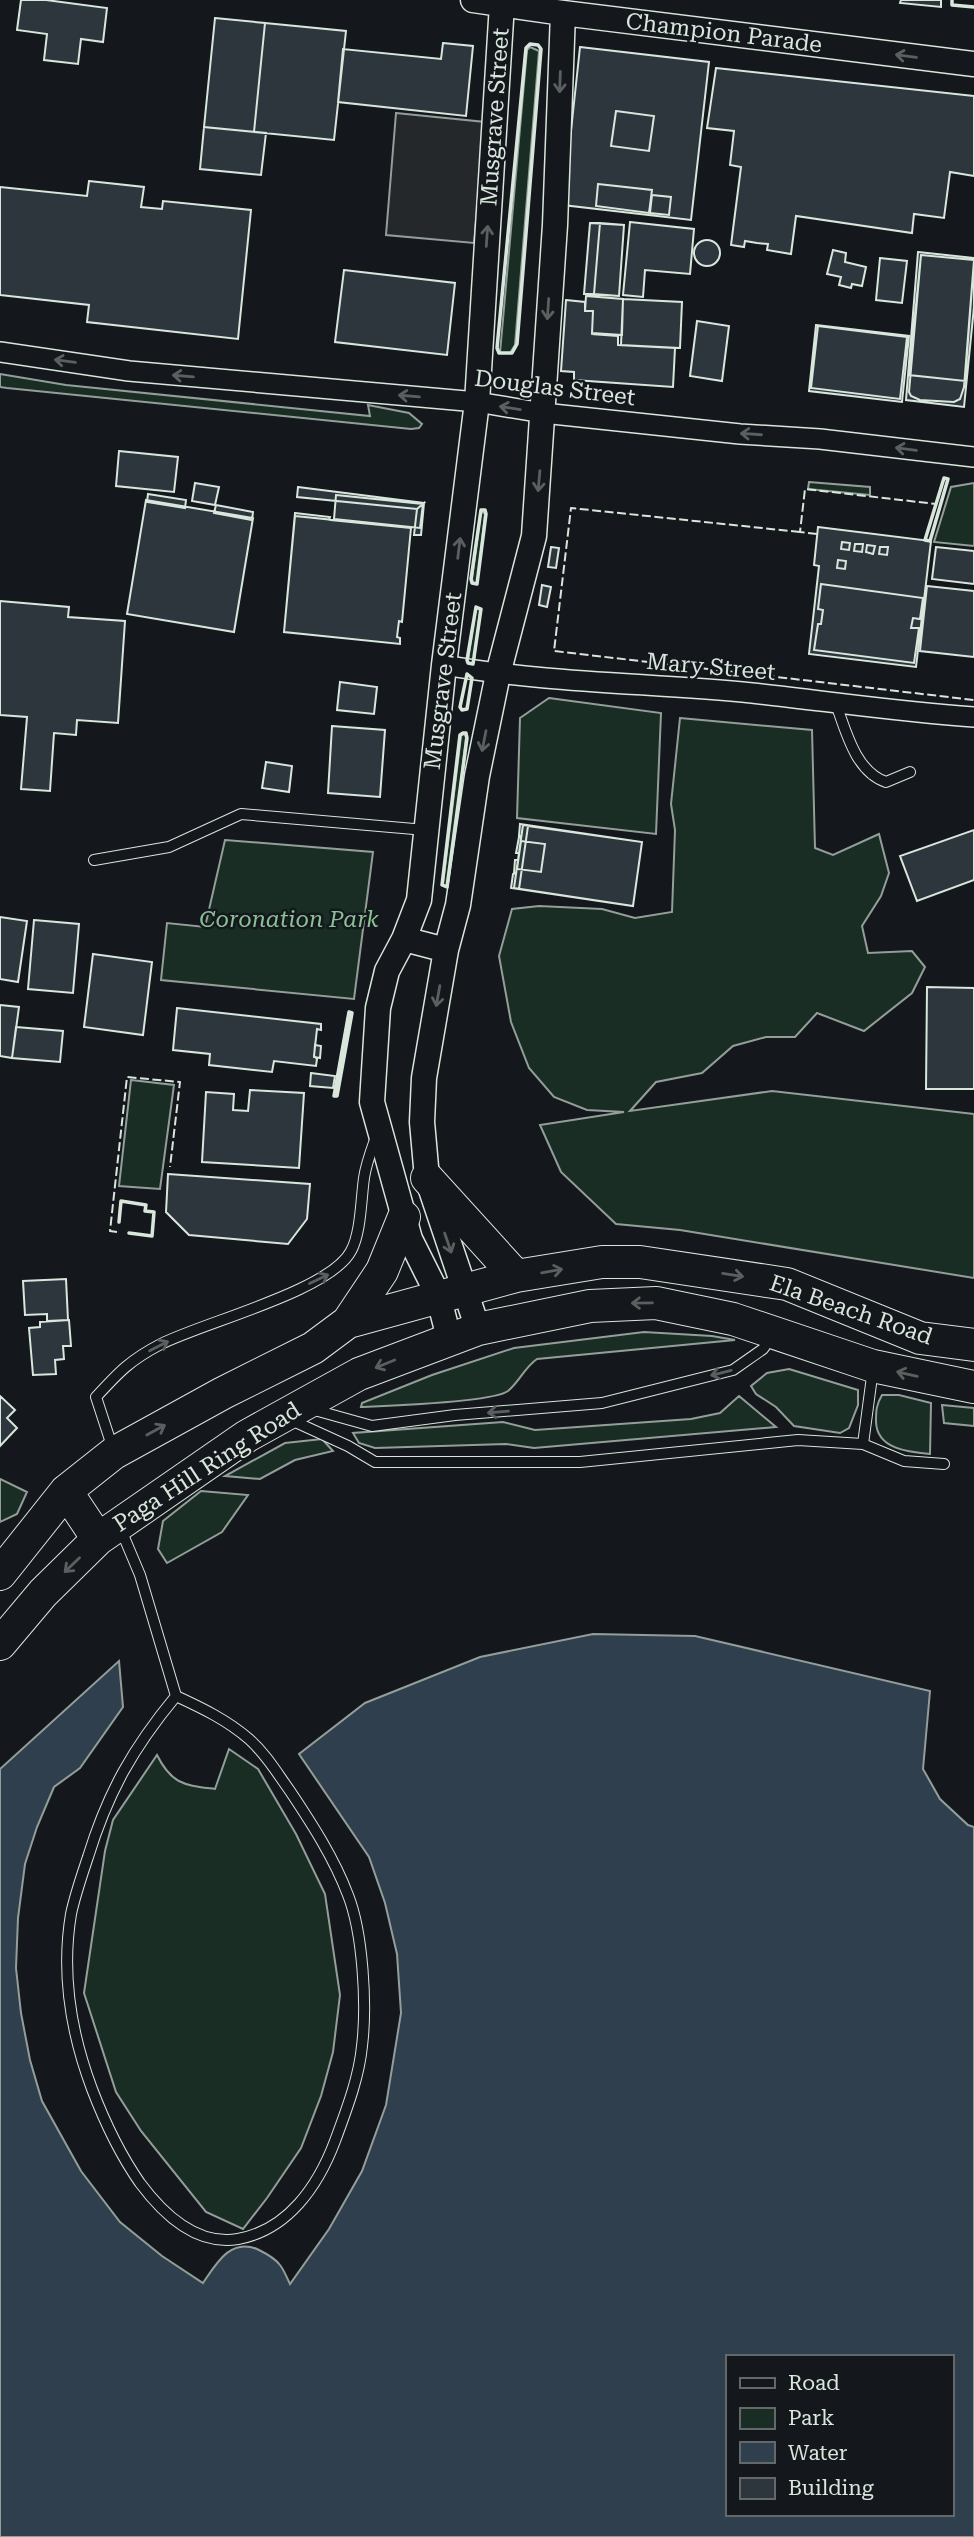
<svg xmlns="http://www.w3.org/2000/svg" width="974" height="2537" viewBox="0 0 974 2537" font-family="'Roboto Serif',serif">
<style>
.green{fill:#1a2d24;stroke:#939e99;stroke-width:2}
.parking{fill:#24282b;stroke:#939e99;stroke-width:2}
.water{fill:#2f3f4d;stroke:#939e99;stroke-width:2;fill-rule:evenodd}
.building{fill:#2c363c;stroke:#d8e6dc;stroke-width:2}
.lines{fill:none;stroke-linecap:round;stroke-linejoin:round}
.service-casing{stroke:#d8e6dc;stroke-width:12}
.minor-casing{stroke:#d8e6dc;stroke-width:22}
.tertiary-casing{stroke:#d8e6dc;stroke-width:27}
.trunk-casing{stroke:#d8e6dc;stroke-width:34}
.service{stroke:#14181c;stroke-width:10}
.minor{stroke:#14181c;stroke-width:19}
.tertiary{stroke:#14181c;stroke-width:24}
.trunk{stroke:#14181c;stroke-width:32}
.fence{stroke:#d8e6dc;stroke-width:2;stroke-dasharray:9 3.5;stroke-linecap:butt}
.wall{stroke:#d8e6dc;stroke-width:3.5}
.oneway{stroke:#59605f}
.labels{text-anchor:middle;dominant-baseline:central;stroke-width:5;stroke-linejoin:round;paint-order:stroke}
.street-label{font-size:23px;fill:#d8e6dc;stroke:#14181c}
.park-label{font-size:23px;font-style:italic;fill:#8ac095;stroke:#14181c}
</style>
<rect width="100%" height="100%" fill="#14181c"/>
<path class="green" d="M530,47L539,51L515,345L510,353H500L527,50Z
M0,374L66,385L370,416L368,405L409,413L422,424L419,428L411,429L7,388L0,387Z
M809,482L870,487V495L808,489Z
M974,483V546L934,542L951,487Z
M481,511L485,514L477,584L473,583L472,579Z
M476,608L480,610L474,661L468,660Z
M549,698L661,713L656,834L517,818L520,718Z
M680,718L812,730L815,848L833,855L879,834L889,873L881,896L862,926L868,953L912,951L925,967L912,993L864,1031L817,1013L795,1037H766L733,1046L702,1073L656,1082L630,1111L772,1091L974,1114V1278L680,1230L616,1224L561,1172L540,1125L624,1112L587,1110L554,1097L529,1068L511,1022L499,956L512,909L539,906L602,909L635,918L672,912L675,830L671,804Z
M464,734L466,737L449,885L446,886L443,884L461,736Z
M225,840L373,852L354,999L161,980L167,923L205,927Z
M349,1012L352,1013L337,1096H334Z
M131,1080L174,1085L160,1189L119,1186Z
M644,1332L712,1336L735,1340L537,1359C525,1367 519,1382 508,1391C493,1402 386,1406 361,1407L362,1403L432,1375L514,1348Z
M789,1369L858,1390V1405L849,1428L840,1433L794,1426L776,1407L756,1394L751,1386L767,1373Z
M882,1395H899L931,1403L930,1454C908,1452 877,1449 876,1422C876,1411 876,1405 882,1395Z
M739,1396L776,1427L534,1448L506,1444L375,1448L359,1443L353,1433L503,1422L535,1430L691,1419L720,1413Z
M942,1405L974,1408V1426L944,1423Z
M322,1439L333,1451L295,1460L260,1479L225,1476L285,1443Z
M0,1479L27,1492L17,1514L0,1522Z
M201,1491L248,1495L222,1532L167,1563L158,1549L163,1521Z
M229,1749L258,1769L296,1834L325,1894L340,1995L333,2052L321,2096L301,2148L267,2198L243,2229L206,2212L141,2131L116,2092L84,1993L105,1851L113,1820L157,1755C172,1785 185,1785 215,1789Z"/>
<path class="parking" d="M396,113L485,122L474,243L386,235Z"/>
<path class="water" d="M593,1634L695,1636L930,1691L923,1769L940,1799L968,1825L974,1827V2537H0V1769L119,1661L123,1707L80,1768L54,1787L37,1827L25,1864L18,1918L16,1968L21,2013L30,2060L42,2101L81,2171L120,2222L162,2256L203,2283C216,2264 230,2238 257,2249C265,2253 274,2257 280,2265C284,2270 287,2278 290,2284L329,2229L362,2171L386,2105L401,2013L397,1954L385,1903L369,1857L299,1754L365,1703L480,1657ZM727,2357H951V2514H727Z"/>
<path class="building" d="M21,0H46L107,8L103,42L81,39L78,64L44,60L47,34L17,30Z
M901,0H941V7L900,3Z
M215,18L265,23L254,132L204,127Z
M265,23L346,31L334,140L254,132Z
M443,43L473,46L466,116L338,102L343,49L441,59Z
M580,47L709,62L691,220L563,205Z
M716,68L974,96V176L950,172L944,218L914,214L912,233L796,216L791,254L767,250L768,244L757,243L745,241L744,247L731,245L741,167L730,165L734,131L707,128Z
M616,111L654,116L649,151L611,146Z
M204,127L266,133L261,175L200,169Z
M89,181L144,187L141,207L162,209L163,201L251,210L238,339L87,322L89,305L0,295V187L87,196Z
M598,184L652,190L649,213L596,206Z
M652,195L671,197L669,215L650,213Z
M630,222L694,229L690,274L645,270L643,297L623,295Z
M590,223H600L594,294H584Z
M590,223L624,225L619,296L584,294Z
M600,223L624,225L619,296L594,294Z
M694 253a13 13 0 1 1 26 0a13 13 0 1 1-26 0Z
M833,250L846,253L845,262L866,267L862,286L852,284L851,288L839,285L841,277L827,274Z
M918,252L974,258V307L964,407L906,400Z
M921,255L974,260L965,381L909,375Z
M921,255L974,260L964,387L960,399L954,402L920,400L911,396L909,392Z
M880,258L907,261L902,303L876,300Z
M344,270L455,283L447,355L335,342Z
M586,296L623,299L622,335L592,333L593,311H585Z
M623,299L682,302L680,348L621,345Z
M566,300L585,302V311H593L592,334L618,336V345L675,348L673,387L574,380V372L561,371Z
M697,321L729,326L722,381L690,376Z
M816,325L909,336L902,402L809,391Z
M818,326L907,337L900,399L811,388Z
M818,326L907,337L900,399L811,388Z
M119,451L178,457L174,492L116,486Z
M195,483L219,487L215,505L192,501Z
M298,487L424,503L417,509L297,497Z
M148,494L186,500L185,508L147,502Z
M336,495L423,504L420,528L334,519Z
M146,500L253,518L234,632L127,614Z
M424,503L421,535H414L417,509Z
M216,505L253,512L252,520L214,513Z
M295,513L330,517L329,520L411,528L402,622L399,621L397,637L400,638V644L284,632Z
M295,516L411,528L402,622L399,621L397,637L400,638V644L284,632Z
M818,527L931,541L916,667L809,654L819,566L814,565Z
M842,542L850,543L849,550L841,549Z
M855,544H863L862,552L854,551Z
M867,545L875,546L873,554L866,552Z
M551,547L559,548L556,568L548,567Z
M880,547H888L887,555L879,554Z
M936,547L974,551V584L932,579Z
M838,560L846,561L845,569L837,568Z
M821,584L923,598L920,619L913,618L911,628H919L914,663L814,650L818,624H821L823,610L818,609Z
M542,585L551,587L547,607L539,605Z
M927,586L974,591V657L920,651Z
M0,601L69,607L68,617L125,621L118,723L77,720L76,735L54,733L50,791L21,789L27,717L0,715Z
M340,682L377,687L374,714L337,710Z
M332,726L385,730L380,797L328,793Z
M266,762L292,766L289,792L262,788Z
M520,824L642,842L633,906L511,888L513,874L516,873H514L515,860H518L519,853H516L519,837L521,836H519Z
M523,825L642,842L633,906L514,888Z
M523,825L642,842L633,906L514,888Z
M528,826L642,842L633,906L519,889Z
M974,830V880L917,901L900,856Z
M521,841L545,844L541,872L517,869Z
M0,917L27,921L18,982L0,979Z
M34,920L79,924L73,993L28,989Z
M93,954L152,962L143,1035L84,1027Z
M927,987L974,988V1089H926Z
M0,1005L19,1007L12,1058L0,1056Z
M177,1008L321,1024V1030L317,1029L314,1056L317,1059L316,1066L274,1061L272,1072L209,1065L210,1054L173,1050Z
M16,1027L63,1031L60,1062L12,1058Z
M315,1045L321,1046L320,1058L314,1057Z
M311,1073L335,1076L333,1088L310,1086Z
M250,1090L304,1093L299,1168L202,1162L206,1092L234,1094L233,1110L248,1111Z
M168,1174L310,1184L307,1219L288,1244L189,1235L166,1212Z
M66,1279L68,1320L47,1321V1314L25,1315L23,1281Z
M69,1320L71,1346H63L64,1359L55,1360L56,1374L33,1375L29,1328L40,1327V1322Z
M0,1396L15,1410L7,1418L17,1428L0,1446Z"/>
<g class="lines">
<defs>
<path id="service" d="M836,704C846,732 856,772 886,782L910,772
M94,860L169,847L241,814L414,829
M311,1409L372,1426L455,1415L602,1403L733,1370L763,1349L772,1336
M291,1420L348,1446L375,1462H580L798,1440L863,1444L904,1461L944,1464
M863,1444L873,1369
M113,1449L96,1397C119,1372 130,1360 161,1344C204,1322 330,1291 351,1251C361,1233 361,1199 364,1178C366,1164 371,1151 376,1137
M121,1530L140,1575L176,1696
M176,1696C202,1708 227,1720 249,1739C266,1754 277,1773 290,1791C312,1824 334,1858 348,1895C363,1933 367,2005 362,2046C359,2078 346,2111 335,2141C318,2186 288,2230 238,2239C196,2246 163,2214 140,2183C119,2153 105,2123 92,2089C71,2033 61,1974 71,1914C75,1895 82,1875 88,1857C108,1792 133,1748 176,1696Z"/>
<path id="minor" d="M0,352L129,371L477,402L543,413L740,434L820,439L974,457
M444,665C546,683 649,683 752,693C826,701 899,712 974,717"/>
<path id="tertiary" d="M473,0L563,13L974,64
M404,939L446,950
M478,1329L427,1178L422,1122L424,1078L446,950L458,905L477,776L498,674L534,536L555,225L563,13
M449,1338L438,1295L410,1239L372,1102L378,1008L387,971L404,939L419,900L444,665L477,402L502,4"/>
<path id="trunk" d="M427,1178L516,1276
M348,1322L516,1276L602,1262H640L787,1284L920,1338L974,1345
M66,1491L98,1539
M0,1574L66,1491L114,1453L223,1393L313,1348L348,1322L382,1271L404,1217
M0,1644L43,1593L98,1539L247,1436L359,1374L478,1329L590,1306L656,1303L733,1319L873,1366L974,1387"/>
</defs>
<use href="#service" class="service-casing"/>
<use href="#minor" class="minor-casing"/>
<use href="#tertiary" class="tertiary-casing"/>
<use href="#trunk" class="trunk-casing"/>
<use href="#service" class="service"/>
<use href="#minor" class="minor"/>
<use href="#tertiary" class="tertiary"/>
<use href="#trunk" class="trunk"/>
<path class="fence" d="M800,532L571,508L554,651L974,700
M817,534L800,532L805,489L936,504
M334,1096L349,1011
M117,1232L110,1231L127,1077L180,1082L170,1167"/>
<path class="wall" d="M952,0V5L974,7
M530,44L538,45L541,49L517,344L512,353H499L497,348L526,48Z
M944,478L948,479L930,541L925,540Z
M481,510H485L486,514L477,584L472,583L471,579Z
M476,607L481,609L473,664L468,663L467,660Z
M467,674L472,678L467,709L462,710L460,707Z
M463,733H466L467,738L447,887L442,885L460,735Z
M349,1012L352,1013L337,1096H334Z
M119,1222L121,1201L146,1205L145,1211L154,1212L152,1236L129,1233"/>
</g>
<defs><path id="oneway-shaft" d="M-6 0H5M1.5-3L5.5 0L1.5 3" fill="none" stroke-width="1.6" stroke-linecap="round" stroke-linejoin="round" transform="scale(1.75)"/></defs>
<g class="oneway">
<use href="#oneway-shaft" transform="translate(906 56) rotate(-173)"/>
<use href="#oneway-shaft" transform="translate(560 82) rotate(92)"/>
<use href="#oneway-shaft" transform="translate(487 236) rotate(-86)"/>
<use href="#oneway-shaft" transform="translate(548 309) rotate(94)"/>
<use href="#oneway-shaft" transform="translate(65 361) rotate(-172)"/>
<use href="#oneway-shaft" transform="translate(183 376) rotate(-175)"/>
<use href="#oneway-shaft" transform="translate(409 396) rotate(-175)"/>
<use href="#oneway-shaft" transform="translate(510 408) rotate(-171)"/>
<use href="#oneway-shaft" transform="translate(751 434) rotate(-176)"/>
<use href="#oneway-shaft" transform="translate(906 449) rotate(-173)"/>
<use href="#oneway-shaft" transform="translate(539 481) rotate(95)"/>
<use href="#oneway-shaft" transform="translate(459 548) rotate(-83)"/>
<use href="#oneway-shaft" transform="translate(484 741) rotate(101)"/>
<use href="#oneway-shaft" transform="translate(438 996) rotate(100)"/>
<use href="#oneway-shaft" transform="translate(448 1243) rotate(71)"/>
<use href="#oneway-shaft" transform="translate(552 1271) rotate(-10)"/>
<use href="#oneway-shaft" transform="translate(733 1275) rotate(9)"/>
<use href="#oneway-shaft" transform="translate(319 1279) rotate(-26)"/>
<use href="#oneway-shaft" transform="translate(642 1303) rotate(179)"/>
<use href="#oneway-shaft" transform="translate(159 1346) rotate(-27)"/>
<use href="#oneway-shaft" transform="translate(385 1364) rotate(158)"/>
<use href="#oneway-shaft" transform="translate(721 1373) rotate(166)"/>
<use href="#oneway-shaft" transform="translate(907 1374) rotate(-167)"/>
<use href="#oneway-shaft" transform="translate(498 1412) rotate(175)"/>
<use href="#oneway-shaft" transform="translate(156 1430) rotate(-29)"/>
<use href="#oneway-shaft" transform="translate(72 1565) rotate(136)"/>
</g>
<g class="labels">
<g class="street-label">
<text transform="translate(724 33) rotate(7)">Champion Parade</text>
<text transform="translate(495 117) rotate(-86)">Musgrave Street</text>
<text transform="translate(555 388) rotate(7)">Douglas Street</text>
<text transform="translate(711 667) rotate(5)">Mary Street</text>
<text transform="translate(443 681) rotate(-83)">Musgrave Street</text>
<text transform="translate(851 1310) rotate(19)">Ela Beach Road</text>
<text transform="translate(207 1467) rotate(-33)">Paga Hill Ring Road</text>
</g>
<g class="park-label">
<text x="289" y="919">Coronation Park</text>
</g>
</g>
<rect x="726" y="2355" width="228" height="161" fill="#14181c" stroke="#626a69" stroke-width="2"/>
<rect x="740" y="2378" width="35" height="10" fill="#14181c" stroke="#626a69" stroke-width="2"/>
<text x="788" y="2390" font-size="21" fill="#d8e6dc">Road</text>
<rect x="740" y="2408" width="35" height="21" fill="#1a2d24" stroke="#626a69" stroke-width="2"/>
<text x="788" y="2425" font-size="21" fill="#d8e6dc">Park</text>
<rect x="740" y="2442" width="35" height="21" fill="#2f3f4d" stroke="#626a69" stroke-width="2"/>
<text x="788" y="2460" font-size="21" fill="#d8e6dc">Water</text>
<rect x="740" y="2478" width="35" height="21" fill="#2c363c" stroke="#626a69" stroke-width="2"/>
<text x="788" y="2495" font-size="21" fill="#d8e6dc">Building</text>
</svg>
